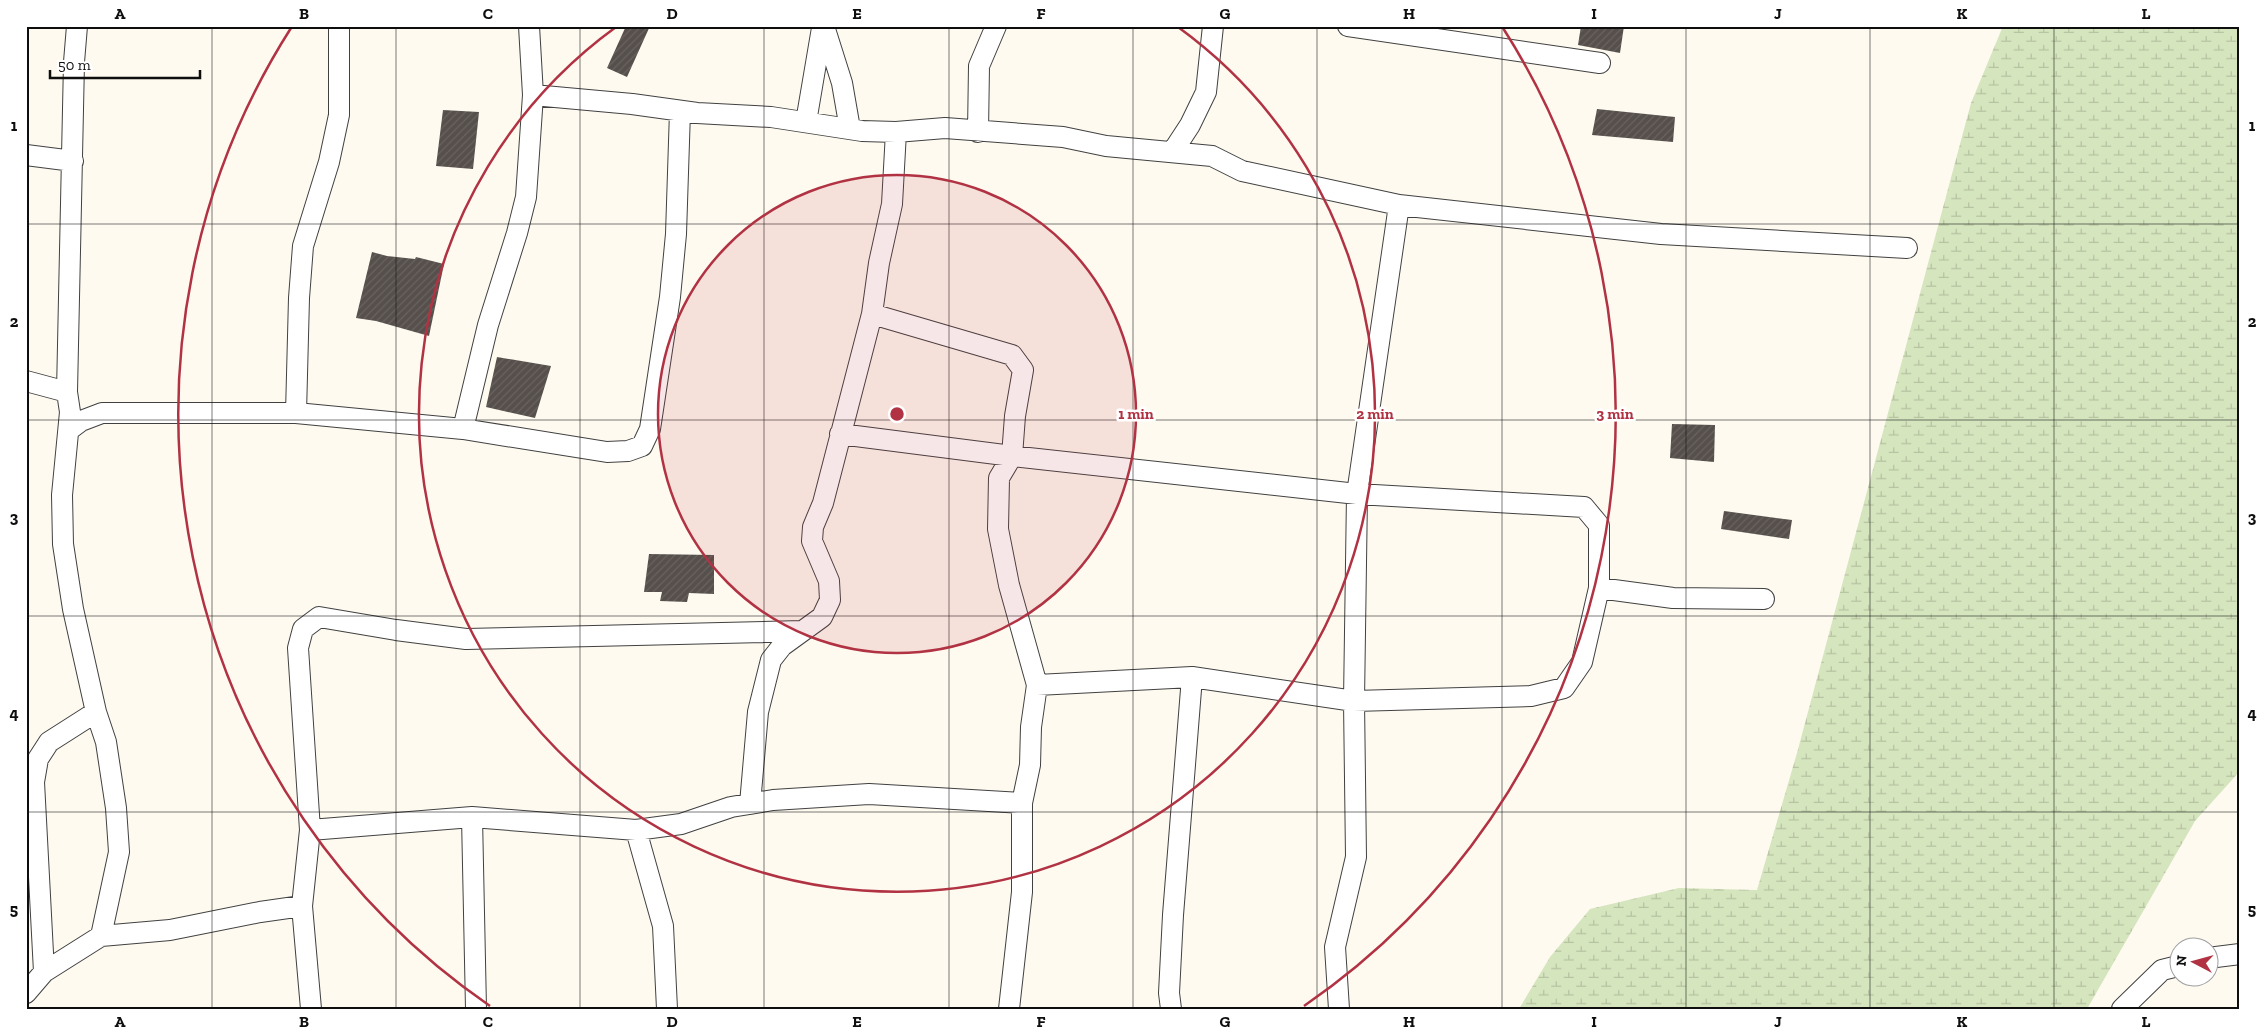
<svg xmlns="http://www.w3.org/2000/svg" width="2266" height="1035" viewBox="0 0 2266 1035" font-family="'Zilla Slab',serif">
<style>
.wetland{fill:url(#wetland-marsh)}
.building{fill:url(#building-hatch)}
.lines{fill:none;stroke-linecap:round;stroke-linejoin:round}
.minor-casing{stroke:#414141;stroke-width:22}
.minor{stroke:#fff;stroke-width:20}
.grid{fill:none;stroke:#0e0e0e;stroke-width:1;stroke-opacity:0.55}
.ring{fill:none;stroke:#b13343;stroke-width:2.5}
.centre{fill:#b13343;stroke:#fff;stroke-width:2.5}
.ring-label{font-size:15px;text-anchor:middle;font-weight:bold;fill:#b13343;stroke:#fff;stroke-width:5;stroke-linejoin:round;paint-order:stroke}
.neatline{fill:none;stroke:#0e0e0e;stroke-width:2}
.grid-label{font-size:16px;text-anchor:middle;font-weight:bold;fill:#0e0e0e}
</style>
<defs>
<pattern id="wetland-marsh" width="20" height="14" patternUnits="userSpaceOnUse" patternTransform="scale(1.25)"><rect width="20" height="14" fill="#d5e5bd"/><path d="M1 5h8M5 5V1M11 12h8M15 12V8" fill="none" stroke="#b6c3a1"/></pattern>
<pattern id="building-hatch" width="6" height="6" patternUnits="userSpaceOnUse" patternTransform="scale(1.25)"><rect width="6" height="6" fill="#564f4b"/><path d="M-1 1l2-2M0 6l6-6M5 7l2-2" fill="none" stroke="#696461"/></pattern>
</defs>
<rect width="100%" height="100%" fill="#fefaf0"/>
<path class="wetland" d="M2003,26H2240V771L2195,821L2087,1009H1519L1550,957L1590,909L1679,888L1757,890L1797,753L1971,103Z"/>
<path class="building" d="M626,26H650L627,77L607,68Z
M1581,26H1624L1620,53L1578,45Z
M1597,109L1675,117L1673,142L1592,135Z
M443,110L479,112L473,169L436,166Z
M372,252L387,256L415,259L416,257L444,264L429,336L376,321L356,318Z
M497,357L551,366L535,418L486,407Z
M1672,424L1715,425L1714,462L1670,458Z
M1724,511L1792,520L1789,539L1721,529Z
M649,554L714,555V594L689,593L687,602L660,601L662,592H644Z"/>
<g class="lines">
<defs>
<path id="minor" d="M77,26L74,62L67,392L70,412L62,495L63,544L73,609L96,712L106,742L116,808L119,852L101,936
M824,26L842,83L850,129
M1348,26L1600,63
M533,95L632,104L697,113L771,117L862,131L896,132L945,128L1063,137L1106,146L1212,156L1242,171L1399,205L1661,234L1907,248
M806,122L822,28
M978,132L979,66L996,26
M1173,151L1190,125L1206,92L1213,26
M26,155L73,161
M26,381L67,392
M296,413L299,298L303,246L329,162L339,115V26
M463,429L488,325L517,233L526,197L533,95L529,26
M69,430L81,421L102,413H296L463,429L607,452L628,451L642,446L650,429L670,297L676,234L680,111
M840,434L1012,456L1357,494L1584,507L1599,525V588L1582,662L1564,688L1531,696L1354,701L1192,677L1037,685L1009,585L998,529L999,478L1012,456L1015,416L1023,370L1012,355L872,314
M1599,588L1673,598L1764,599
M750,804L758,712L771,660L782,646L822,617L830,600L829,581L812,541L813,527L823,503L872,314L879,263L892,204L896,132
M472,817L476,1009
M310,830L298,648L303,629L319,617L396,630L466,639L802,631
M636,830L663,926L667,1009
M302,906L311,1009
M2208,958L2240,954
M44,972L34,782L38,759L49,742L96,712
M26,993L44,972L101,936L170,930L260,912L302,906L310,830L472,817L636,830L681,824L731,807L773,800L869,794L1022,803
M1009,1009L1022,892V803L1030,765L1031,727L1037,685
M1171,1009L1169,993L1173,915L1192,677
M1339,1009L1335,947L1356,857L1354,701L1357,494L1399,205
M2122,1009L2162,970L2178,966"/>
</defs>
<use href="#minor" class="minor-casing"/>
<use href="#minor" class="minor"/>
</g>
<path class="grid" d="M212,26V1009M396,26V1009M580,26V1009M764,26V1009M949,26V1009M1133,26V1009M1317,26V1009M1502,26V1009M1686,26V1009M1870,26V1009M2054,26V1009M26,224H2240M26,420H2240M26,616H2240M26,812H2240"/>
<circle cx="897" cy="414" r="239" fill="#b13343" fill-opacity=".12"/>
<g class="ring">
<circle cx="897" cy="414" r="239"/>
<path d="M1178 27A478 478 0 1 1 616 27"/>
<path d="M490 1006A718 718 0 0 1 291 28M1503 28A718 718 0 0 1 1304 1006"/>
</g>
<circle cx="897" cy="414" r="8" class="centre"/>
<g class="ring-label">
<text x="1136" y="419">1 min</text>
<text x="1375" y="419">2 min</text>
<text x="1615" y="419">3 min</text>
</g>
<rect width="2266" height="1035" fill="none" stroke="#ffffff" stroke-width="55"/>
<g transform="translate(2194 962) rotate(276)"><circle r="24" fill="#ffffff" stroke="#9f9f9f"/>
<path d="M0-4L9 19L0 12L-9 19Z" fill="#b13343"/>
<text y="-8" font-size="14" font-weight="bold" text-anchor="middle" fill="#0e0e0e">N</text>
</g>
<path d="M50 70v8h150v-8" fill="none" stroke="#0e0e0e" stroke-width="2.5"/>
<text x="58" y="70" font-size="15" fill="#0e0e0e" stroke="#ffffff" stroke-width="4" paint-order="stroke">50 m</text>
<rect x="28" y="28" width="2210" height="980" class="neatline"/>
<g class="grid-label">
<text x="120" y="19">A</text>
<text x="304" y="19">B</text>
<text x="488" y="19">C</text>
<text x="672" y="19">D</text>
<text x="857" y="19">E</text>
<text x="1041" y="19">F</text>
<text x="1225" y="19">G</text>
<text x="1409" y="19">H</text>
<text x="1594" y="19">I</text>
<text x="1778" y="19">J</text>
<text x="1962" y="19">K</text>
<text x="2146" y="19">L</text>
<text x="14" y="131">1</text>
<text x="2252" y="131">1</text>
<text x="14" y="327">2</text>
<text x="2252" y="327">2</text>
<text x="14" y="523">3</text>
<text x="2252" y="523">3</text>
<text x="14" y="719">4</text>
<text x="2252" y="719">4</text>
<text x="14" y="915">5</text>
<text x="2252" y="915">5</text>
<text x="120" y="1027">A</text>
<text x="304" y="1027">B</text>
<text x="488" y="1027">C</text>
<text x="672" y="1027">D</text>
<text x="857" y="1027">E</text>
<text x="1041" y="1027">F</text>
<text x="1225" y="1027">G</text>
<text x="1409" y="1027">H</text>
<text x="1594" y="1027">I</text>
<text x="1778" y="1027">J</text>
<text x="1962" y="1027">K</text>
<text x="2146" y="1027">L</text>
</g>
</svg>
